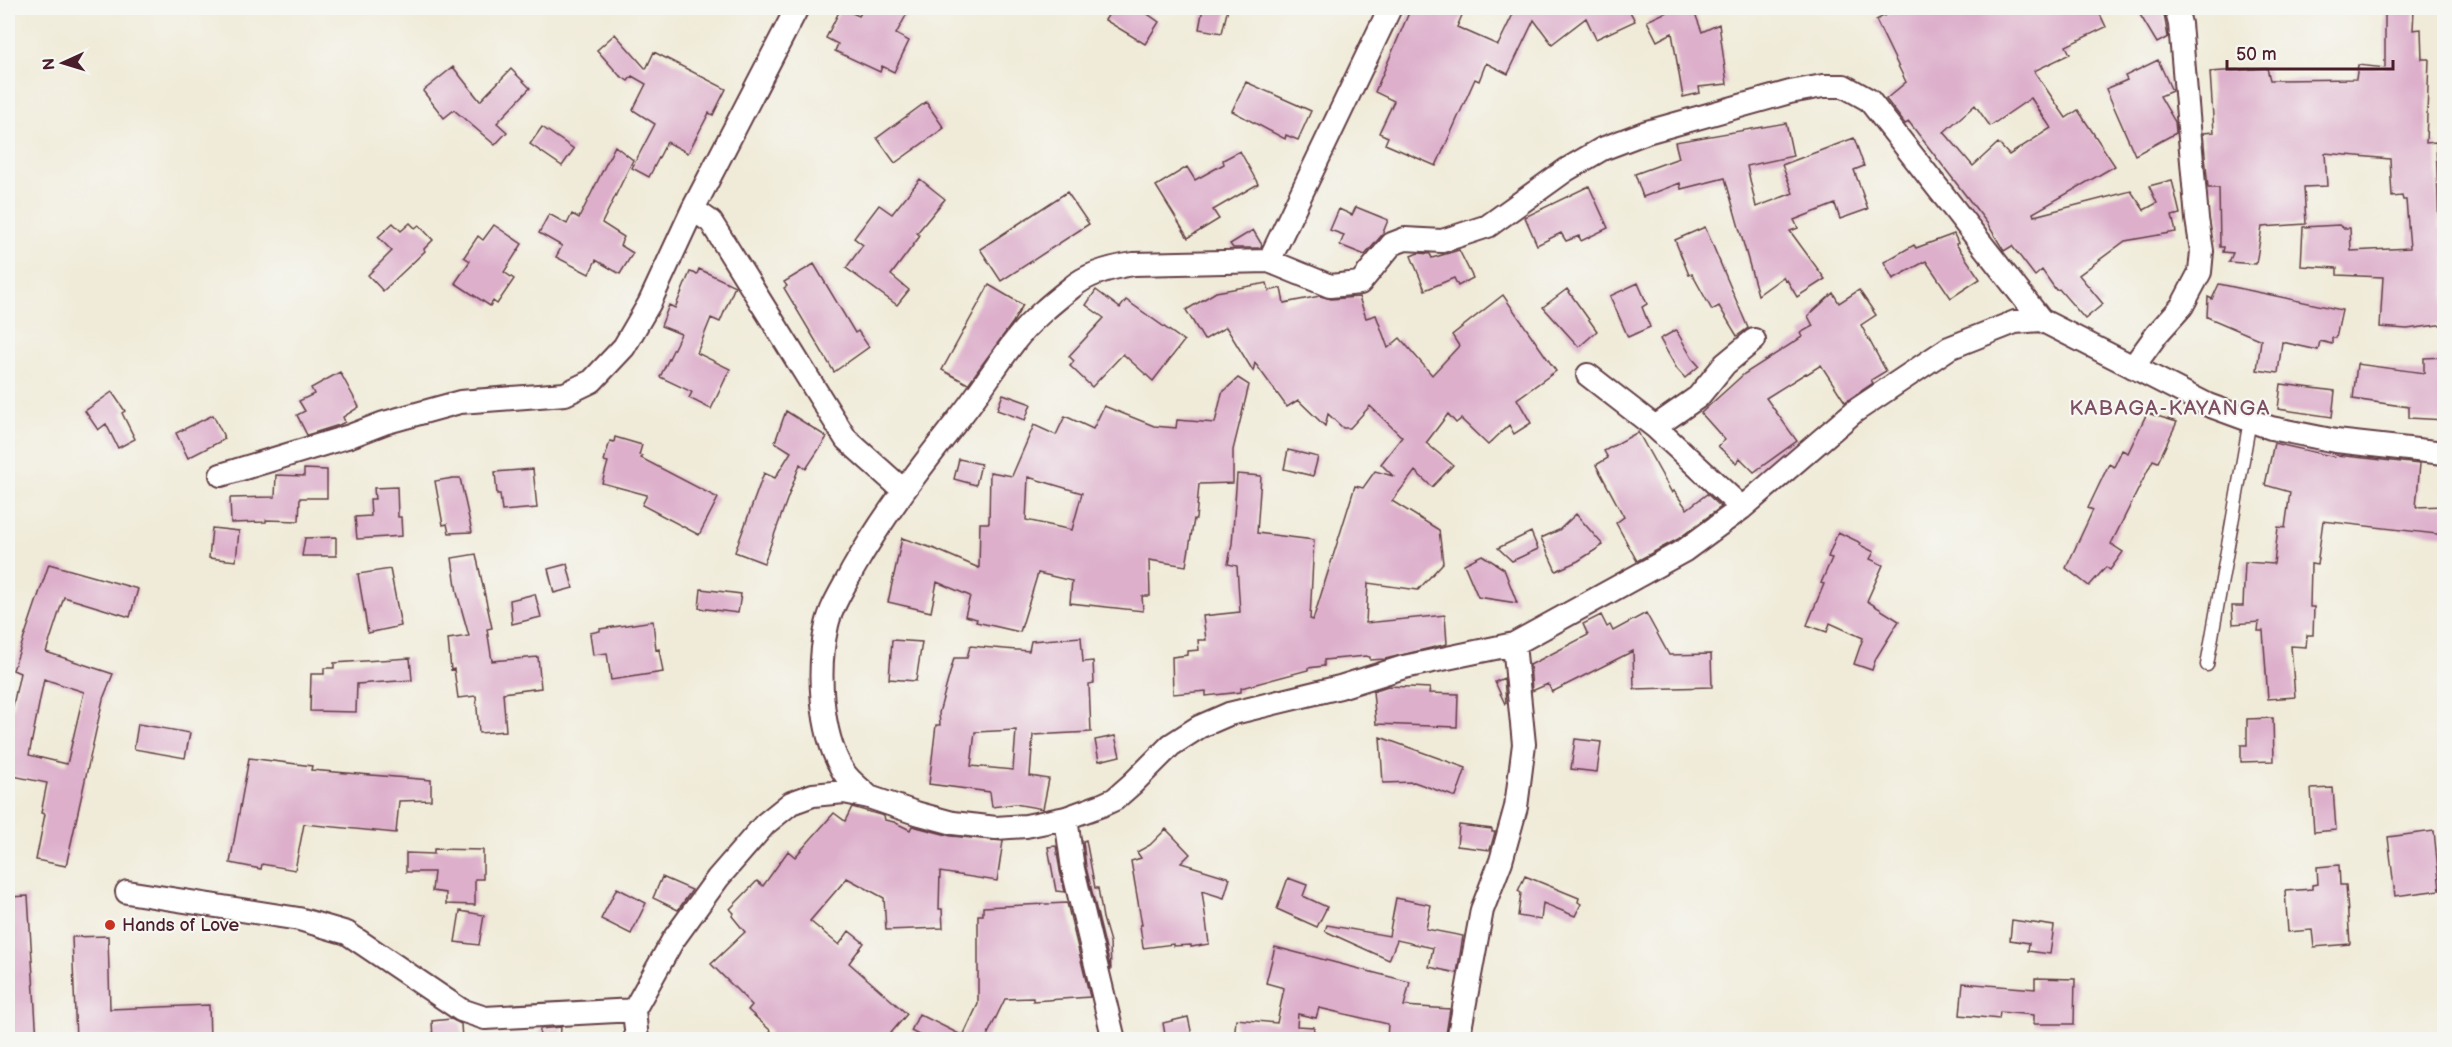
<svg xmlns="http://www.w3.org/2000/svg" width="2452" height="1047" viewBox="0 0 2452 1047" font-family="'Balsamiq Sans',sans-serif">
<style>
.building{fill:#ddafcb;fill-rule:evenodd}
.lines{fill:none;stroke-linecap:round;stroke-linejoin:round}
.service-casing{stroke:#633e45;stroke-width:15}
.minor-casing{stroke:#633e45;stroke-width:26}
.service{stroke:#fff;stroke-width:12}
.minor{stroke:#fff;stroke-width:22}
.poi-dot{fill:#c8321e;stroke:#f6f6f2;stroke-width:2}
.labels{text-anchor:middle;dominant-baseline:central;stroke-width:4.5;stroke-linejoin:round;paint-order:stroke}
.poi-label{font-size:18px;fill:#4a1f2b;stroke:#f6f6f2;text-anchor:start}
.quarter-label{font-size:21px;letter-spacing:1.5px;fill:#7d5163;stroke:#f6f6f2}
</style>
<rect width="100%" height="100%" fill="#f6f6f2"/>
<filter id="ink" filterUnits="userSpaceOnUse"><feTurbulence type="fractalNoise" baseFrequency=".0167" numOctaves="2"/><feDisplacementMap in="SourceGraphic" scale="12" xChannelSelector="R" yChannelSelector="G"/><feConvolveMatrix kernelMatrix="1 2 1 2 8 2 1 2 1" color-interpolation-filters="sRGB"/></filter>
<filter id="wash" filterUnits="userSpaceOnUse"><feTurbulence type="fractalNoise" baseFrequency=".008" numOctaves="4" result="noise"/><feDisplacementMap in="SourceGraphic" scale="24" xChannelSelector="R" yChannelSelector="G"/><feGaussianBlur stdDeviation="1.35" result="paint"/><feColorMatrix in="noise" values="0 0 0 0 0 0 0 0 0 0 0 0 0 0 0 0 0 1.4 0 .05"/><feComposite in="paint" operator="in"/></filter>
<g filter="url(#wash)">
<rect width="100%" height="100%" fill="#f0ebd8"/>
<g id="blocks">
<path class="building" d="M841,8L859,16L864,8H910L896,34L909,41L894,72L882,66L880,72L835,51L838,44L826,38Z
M1113,8H1139L1159,22L1145,44L1105,20Z
M1203,8H1228L1222,33L1199,29Z
M1411,8H1465L1457,27L1498,45L1516,8H1628L1635,21L1596,39L1586,18L1552,44L1534,20L1508,74L1486,63L1479,81L1475,79L1436,166L1385,144L1388,137L1379,133L1394,101L1375,92Z
M1675,8H1693L1702,32L1719,24L1727,84L1699,87L1700,93L1683,97L1672,33L1657,41L1647,21Z
M1899,8H2097L2106,27L2066,46L2070,54L2034,71L2066,118L2078,110L2115,166L2033,213L2034,216L2131,191L2144,210L2157,203L2149,186L2172,180L2180,214L2172,216L2176,232L2125,241L2079,275L2103,304L2085,319L2059,289L2056,290L2042,270L2035,276L2012,246L2004,251L1987,223L1909,122L1905,124L1886,99L1906,82L1876,20ZM2031,98L2051,128L2009,155L1998,143L1973,166L1944,132L1975,105L1990,126Z
M2136,8H2163L2168,37L2157,43Z
M2385,8H2414L2413,30L2421,29L2422,59H2429L2426,143L2436,142L2439,228L2445,227V324L2407,329L2380,327L2383,277L2337,275V268L2301,266L2303,227L2339,225L2343,228H2350L2351,251L2410,248L2406,200H2403L2402,196L2392,197L2390,159L2325,153L2327,186L2304,187L2306,224L2262,227L2256,264L2229,262L2233,253L2223,252L2224,247H2220L2219,188H2208L2203,133L2214,132L2210,72L2267,68L2270,80L2356,79L2358,65L2385,68Z
M615,34L646,69L654,52L726,89L713,115L709,113L688,153L667,142L649,177L632,168L655,124L633,110L646,84L632,76L628,81L619,75L597,50Z
M2158,60L2172,91L2160,96L2175,122L2176,133L2135,155L2106,89L2127,80L2125,76Z
M453,67L480,101L511,69L530,88L497,123L507,132L495,145L454,110L444,118L423,91Z
M1246,82L1311,111L1298,140L1286,135L1285,139L1232,111Z
M926,102L944,128L895,163L877,138Z
M1786,123L1793,156L1747,166L1756,207L1793,193L1782,165L1854,138L1864,166L1854,170L1868,209L1840,219L1835,204L1794,220L1798,228L1790,231L1825,279L1797,297L1787,280L1785,281L1783,277L1758,295L1725,178L1681,189L1680,183L1643,197L1635,174L1679,158L1675,142Z
M542,127L574,149L562,166L530,144Z
M615,146L633,160L602,223L624,237L620,245L633,253L620,274L596,260L589,274L556,257L562,246L539,233L549,214L567,224L572,214L579,218Z
M1240,151L1258,184L1213,210L1219,219L1188,238L1156,186L1187,167L1195,180L1224,164L1223,160Z
M920,179L945,199L917,233L920,236L891,275L909,290L897,305L846,268L863,245L854,238L879,205L892,214Z
M1589,186L1608,228L1581,241L1579,236L1566,241L1561,233L1537,245L1525,217Z
M1067,192L1089,224L1001,281L980,249Z
M1356,207L1388,220L1382,235L1365,255L1340,245L1344,235L1330,230L1339,209L1352,215Z
M393,223L401,231L410,223L415,228L419,225L433,240L424,249L425,251L383,291L368,275L392,251L378,237Z
M494,225L522,244L504,272L514,279L497,304L493,301L490,306L455,283L470,261L464,257L478,236L483,240Z
M1705,227L1748,328L1737,336L1719,306L1712,310L1692,274L1689,275L1675,240Z
M1253,230L1262,245L1260,248H1233L1230,244Z
M1954,234L1958,243L1956,244L1980,279L1951,298L1926,261L1893,279L1884,262L1914,245L1916,248Z
M1459,250L1473,278L1458,286L1454,278L1425,290L1411,256L1418,253L1430,254L1432,258Z
M814,264L855,333L858,331L869,347L834,372L784,288L787,286L784,282Z
M699,269L735,286L720,322L711,318L697,353L730,369L711,409L689,398L692,392L660,377L681,334L661,326L669,305L675,308L690,272L697,274Z
M1267,283L1269,291L1281,288L1284,303L1320,296L1331,299L1359,297L1366,318L1376,315L1388,348L1400,338L1432,375L1459,346L1452,335L1503,295L1556,371L1517,399L1531,423L1514,434L1509,425L1488,445L1461,419L1456,423L1448,414L1426,443L1453,465L1432,487L1415,471L1392,501L1439,530L1443,563L1418,590L1368,583L1366,623L1445,615L1447,644L1385,659L1370,660V657L1366,656L1324,660V666L1308,668V670L1241,688V692L1206,696V691L1173,694L1172,657L1188,655V651L1199,650L1198,640H1206L1203,616L1240,612L1237,566L1228,564L1232,544L1237,474L1261,476L1257,533L1314,540L1310,619L1313,620L1355,486L1363,488L1375,471L1393,476L1381,464L1402,437L1370,406L1350,428H1343L1328,414L1325,426L1298,400L1287,407L1255,363L1253,371L1226,327L1204,340L1186,310L1216,292Z
M1638,283L1647,304L1642,307L1650,327L1628,337L1610,296Z
M2219,284L2342,310L2336,338H2332V344L2320,341L2318,350L2282,342L2278,373L2257,370L2261,340L2207,317L2208,297L2212,299Z
M989,285L1023,305L1013,322L968,384L942,370Z
M1567,289L1597,331L1579,347L1543,307Z
M1096,290L1120,308L1126,300L1184,341L1153,381L1123,354L1092,387L1070,366L1074,361L1069,356L1104,318L1086,305Z
M1859,290L1876,315L1861,325L1886,371L1871,380L1873,383L1845,402L1821,365L1807,374L1806,373L1766,398L1797,441L1754,472L1740,458L1736,463L1718,446L1725,440L1701,413L1744,374L1802,337L1800,333L1813,326L1808,316L1833,293L1839,303Z
M1676,330L1692,358L1699,366L1685,378L1677,369L1660,339Z
M2445,357V420L2409,418V407L2353,399L2357,364L2424,373V358Z
M340,372L359,407L343,417L345,422L339,425L307,435L297,415L305,411L299,401L314,394L311,388Z
M1238,378L1249,385L1233,450V483L1199,484L1196,519H1194L1186,566L1149,560L1150,596H1142L1143,611L1070,603L1072,581L1038,573L1020,632L976,622L977,619L965,616L970,596L937,582L931,612L888,602L902,538L935,549L979,568L980,523H989L990,472L1012,476L1034,425L1056,435L1065,416L1093,429L1104,406L1154,426L1176,428L1177,420L1215,423L1222,393ZM1028,477L1082,493L1072,530L1026,520Z
M2281,384L2335,391L2332,417L2278,409Z
M112,392L125,411L122,413L135,439L118,448L106,424L98,430L85,411Z
M1003,394L1031,404L1025,420L997,410Z
M786,411L827,437L806,469L800,464L764,563L735,552L764,473L775,478L791,452L775,442Z
M2147,413L2177,422L2158,462L2153,460L2111,544L2123,552L2110,570L2106,567L2089,586L2066,568L2093,510L2088,508L2109,464L2114,467L2122,450L2128,453Z
M213,415L225,439L188,458L176,433Z
M1638,432L1672,493L1674,491L1687,509L1707,494L1721,507L1678,539L1637,561L1616,523L1624,517L1596,465L1608,458L1604,451Z
M615,437L642,445L639,455L642,456L641,458L718,498L699,535L642,505L647,495L602,483L608,462L604,461L610,441L614,442Z
M2274,443L2335,457L2336,455L2420,464L2416,507L2445,506V535L2323,521L2317,565L2311,564L2310,607H2314L2313,635H2307L2306,647L2291,646L2295,697L2268,699L2263,631H2258L2259,622L2233,624L2232,606H2243L2245,562L2274,564L2278,527L2285,528L2290,492L2265,485Z
M1288,450L1318,457L1313,476L1284,469Z
M959,459L981,464L976,485L954,479Z
M304,469L327,470V498H300L299,521L266,520V522L231,523L230,498L275,497L276,475L304,476Z
M533,469L537,508L502,511L500,494H497L495,472Z
M453,478H460L472,532L449,533L447,524L443,525L435,481Z
M397,487L398,517H401L402,536L357,539L355,517L371,516L370,499H375L374,488Z
M1576,514L1603,545L1578,561L1556,571L1541,538L1559,530Z
M212,528L239,531L236,561L209,558Z
M1531,532L1538,549L1512,561L1498,548Z
M1838,532L1861,543L1860,545L1874,552L1870,559L1883,565L1867,601L1899,621L1876,658L1872,670L1854,664L1863,638L1830,623L1827,632L1807,625L1824,584L1821,583L1832,558L1828,557Z
M336,537V556H302L305,538Z
M476,554L492,628L487,629L492,661L538,657L541,688L503,693L506,731L479,733L476,696L458,698L454,669L451,670L448,639L469,636L457,593L452,558Z
M1482,555L1504,569L1517,603L1478,597L1464,564Z
M49,564L138,589L130,617L64,597L46,652L113,674L103,699L66,866L36,860L45,814L41,813L47,783L8,775V709L12,710L20,673L13,670ZM44,679L84,692L67,764L29,755Z
M567,564L573,588L554,593L548,569Z
M390,569L401,626L368,633L358,574Z
M701,589L741,594L738,613L699,608Z
M535,594L541,617L512,624L510,600Z
M1646,613L1669,655L1711,654L1712,687L1634,689L1633,651L1552,692L1548,684L1532,691L1530,665L1588,635L1583,624L1601,615L1607,627L1610,625L1613,631Z
M653,621L656,650L659,649L663,672L611,680L607,653L593,655L590,633L600,631V629Z
M1081,637L1083,662L1093,661L1094,683L1089,684L1091,732L1033,735L1030,776L1049,779L1043,809L1015,804L992,807L990,792L929,784L936,725H940L939,713L954,658H967L970,646L1029,651L1031,641ZM1016,730L1013,770L971,766L975,732Z
M892,640L922,642L916,681L889,679Z
M410,658L412,680L357,684L356,712L310,711L311,674H324V668H334V663Z
M1504,678L1506,703L1505,704L1495,682Z
M1388,686L1430,688L1429,693L1458,694L1457,727L1376,724L1373,691Z
M2273,718L2274,761L2241,762V745H2247V719Z
M138,724L190,733L185,758L134,749Z
M1115,736L1120,756L1099,761L1095,740Z
M1380,737L1466,768L1456,797L1414,782L1383,783Z
M1575,739L1601,742L1597,772L1571,769Z
M249,758L312,766L311,770L431,780V800L399,801L396,833L304,824L295,870L262,864L261,869L230,863Z
M2333,788L2336,830L2314,832L2311,789Z
M852,807L884,816L885,820L894,822L910,830L912,826L951,836L1003,841L997,881L940,872L939,909H942L943,928L886,930L884,898L847,878L810,921L839,945L849,931L864,943L849,963L907,1014L885,1040H764L771,1031L748,1010L752,1005L711,964L745,932L732,916L734,913L730,909L757,881L763,886L788,851L795,857L834,813L845,821Z
M1459,825L1492,829V832H1495L1490,850L1457,846Z
M1166,829L1190,854L1181,863L1230,878L1224,898L1202,891L1209,944L1191,947V945L1173,946V944L1143,948L1140,925H1142L1131,861L1141,858L1137,852L1150,845Z
M2434,831L2440,890L2395,896L2388,837Z
M1086,840L1095,888H1098L1103,918L1110,942L1111,970L1086,867L1083,841Z
M1056,846L1060,871L1065,892L1056,891L1048,847Z
M434,849L483,850V879H475V905L446,904V893L432,891L434,872H406V853L434,854Z
M2339,865L2340,885H2346L2350,944L2314,947L2312,930L2288,932L2285,891L2312,889V885L2318,884L2317,867Z
M1525,876L1579,898L1578,902L1581,904L1575,916L1543,903L1541,920L1518,916L1521,893L1518,891Z
M662,877L692,890L678,910L653,898Z
M1288,878L1307,885L1303,896L1327,907L1317,927L1277,909Z
M617,888L646,903L631,934L601,919Z
M28,896L37,1040H11L10,1024L8,1025V897Z
M1396,898L1431,905L1426,929L1463,936L1457,973L1429,967L1433,948L1397,940L1389,960L1325,931L1327,925L1389,936Z
M1067,903L1090,997L1033,1001V998L1005,999L985,1040H928L911,1031L919,1014L963,1036L978,1004V915H983V907Z
M460,911L484,915L479,945L455,942Z
M2012,920L2054,926L2050,954L2028,951L2029,943L2010,940Z
M108,936L110,1009L209,1005L210,1039L76,1040L72,937Z
M1275,947L1410,982L1404,1006L1450,1009L1445,1040L1387,1039L1388,1024L1319,1008L1316,1018L1298,1014L1297,1026L1314,1027L1313,1040H1234L1236,1019L1277,1023L1284,988L1266,983Z
M2035,978L2075,979L2074,1024H2034V1015L2000,1012L1999,1019L1960,1015L1963,983L2035,989Z
M1188,1017L1193,1040H1166L1163,1023Z
M451,1019L461,1024L462,1040H433L432,1021Z
M561,1027L560,1040H539L540,1029Z"/>
</g>
</g>
<g filter="url(#ink)">
<use href="#blocks" fill-opacity="0" stroke="#633e45" stroke-width="1.5"/>
<g class="lines">
<defs>
<path id="service" d="M2207,665L2250,420"/>
<path id="minor" d="M693,209L711,222L846,439L903,490
M1269,261L1390,8
M2133,367L2157,334L2182,306L2200,272L2202,251L2197,219L2180,24L2176,8
M1588,375L1655,427L1742,508
M1655,427L1698,397L1725,364L1754,340
M221,475L350,436L384,423L460,402L565,394L592,381L624,347L649,304L693,209L797,8
M869,797C861,789 849,781 843,771C820,733 817,668 827,625C831,606 843,589 852,571C884,514 924,463 964,412C982,389 997,364 1015,341C1030,321 1051,304 1071,288C1087,274 1113,267 1134,264L1269,261L1330,286L1360,283L1392,244L1405,239L1442,241L1488,226L1566,170L1602,149L1647,132L1790,92L1823,86H1844L1869,100L2041,320
M1066,818L1073,869L1114,1040
M127,892L299,919L347,933L461,1010L485,1018L634,1010
M637,1040L634,1010L673,940L718,878L765,824L791,803L813,795L844,792L869,797L916,813L953,823L996,828L1026,826L1066,818L1102,805L1115,799L1132,784L1171,745L1199,727L1229,714L1340,687L1404,667L1514,644L1685,550L1742,508L1855,411L1949,348L2015,322L2041,320L2208,405L2271,428L2336,441L2444,453
M1458,1040L1482,910L1501,861L1516,807L1524,744L1514,644"/>
</defs>
<use href="#service" class="service-casing"/>
<use href="#minor" class="minor-casing"/>
<use href="#service" class="service"/>
<use href="#minor" class="minor"/>
</g>
</g>
<circle class="poi-dot" cx="110" cy="925" r="6"/>
<g class="labels">
<g class="poi-label">
<text x="122" y="925">Hands of Love</text>
</g>
<g class="quarter-label">
<text x="2170" y="408">KABAGA-KAYANGA</text>
</g>
</g>
<rect width="2452" height="1047" fill="none" stroke="#f6f6f2" stroke-width="30"/>
<g transform="translate(63 63) rotate(266)" stroke="#f6f6f2" stroke-width="4.5" paint-order="stroke">
<path d="M0-4.5L10 22L0 15L-10 22Z" fill="#4a1f2b"/>
<text y="-9" font-size="16" font-weight="bold" text-anchor="middle" fill="#4a1f2b">N</text>
</g>
<path d="M2227 60v9h166v-9" fill="none" stroke="#4a1f2b" stroke-width="3"/>
<text x="2236" y="60" font-size="18" fill="#4a1f2b" stroke="#f6f6f2" stroke-width="4.5" paint-order="stroke">50 m</text>
</svg>
